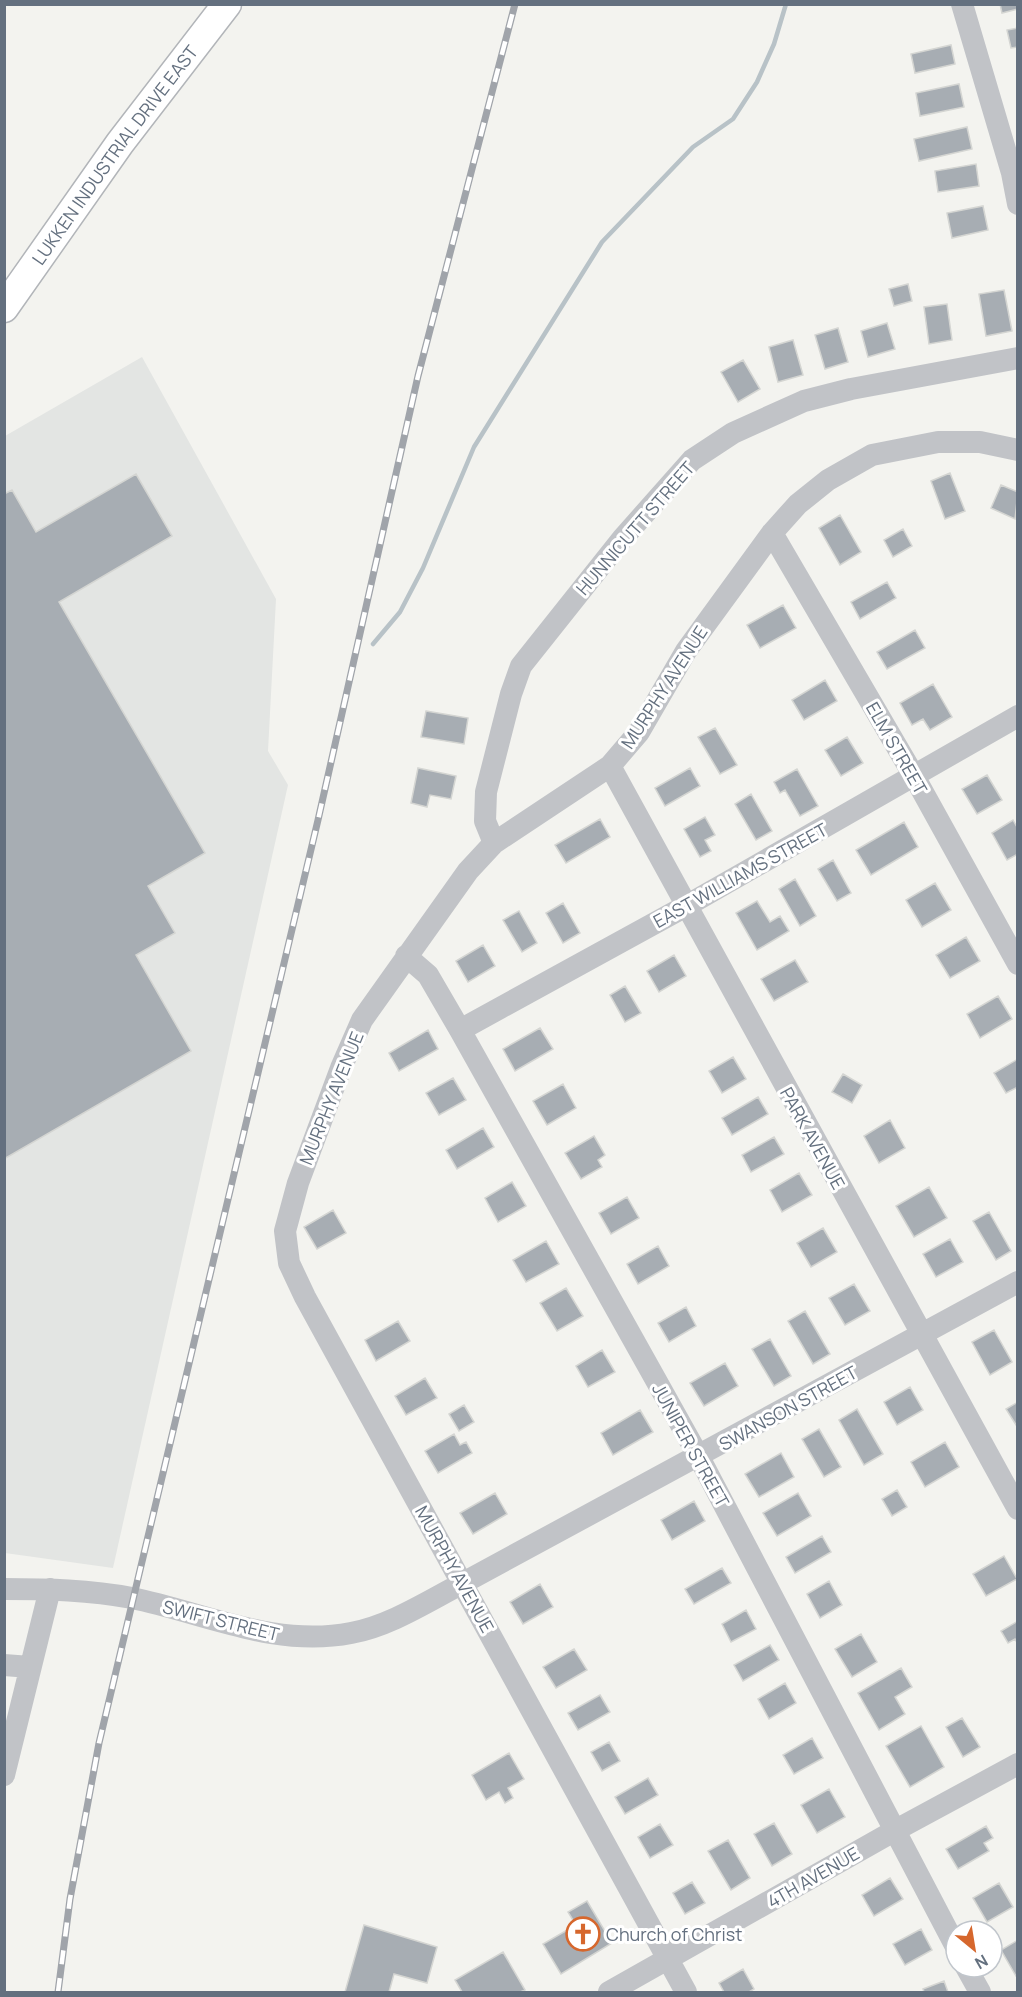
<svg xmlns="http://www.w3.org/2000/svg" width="1022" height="1997" viewBox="0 0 1022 1997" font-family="Manrope,sans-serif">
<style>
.built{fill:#e3e5e3}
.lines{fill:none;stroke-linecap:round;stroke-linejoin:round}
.stream{stroke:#b8c2c7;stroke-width:4.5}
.building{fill:#a7adb3;stroke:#d4d5d2;stroke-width:1.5}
.major-casing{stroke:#b2b5b9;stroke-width:31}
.minor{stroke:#c1c3c7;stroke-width:22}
.major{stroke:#fff;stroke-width:28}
.rail-casing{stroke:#a0a4aa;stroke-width:7}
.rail{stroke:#fff;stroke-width:4.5;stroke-dasharray:14;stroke-linecap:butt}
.labels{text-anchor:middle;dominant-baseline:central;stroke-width:6;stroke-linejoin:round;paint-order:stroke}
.street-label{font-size:18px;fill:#64707f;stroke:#fff}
.poi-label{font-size:18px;fill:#64707f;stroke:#fff;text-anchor:start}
</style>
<rect width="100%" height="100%" fill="#f3f3ef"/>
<path class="built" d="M142,357L276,599L268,751L288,785L113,1568L5,1553V436Z"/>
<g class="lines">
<path class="stream" d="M373,644L400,612L423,568L474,447L602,242L693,147L733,119L757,82L774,44L786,4"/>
</g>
<path class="building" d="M1000,4H1018V9L1002,13Z
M1018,28V47L1011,48L1007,30Z
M951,45L955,64L915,73L911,54Z
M959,84L964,107L920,116L916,93Z
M967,127L972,149L919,161L914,139Z
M976,164L979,186L938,192L935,171Z
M983,206L988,230L952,238L947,213Z
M908,284L912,301L894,306L889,289Z
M1004,290L1012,331L986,336L979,294Z
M947,304L952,340L929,344L924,307Z
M887,323L895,349L868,357L861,331Z
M838,328L848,362L825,369L815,335Z
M793,340L803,375L778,382L769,347Z
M743,360L760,389L738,402L721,372Z
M950,473L965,511L945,519L931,481Z
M136,474L172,536L59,602L205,853L148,886L175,933L136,955L191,1051L4,1159V494L12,490L36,532Z
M1001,485L1018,492L1015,519L991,508Z
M840,515L861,552L840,565L819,528Z
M903,529L912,546L893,557L884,540Z
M887,582L896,598L860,619L851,602Z
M783,605L796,628L760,648L747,625Z
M915,630L925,648L887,669L877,652Z
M825,680L837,701L804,720L792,700Z
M933,684L952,717L930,730L923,719L912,725L900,703Z
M426,711L468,718L464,744L421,737Z
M715,728L737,765L720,774L698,737Z
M847,737L863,763L841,776L825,750Z
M418,768L456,776L451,799L430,795L427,807L411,803Z
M690,768L700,786L665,806L655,788Z
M797,769L818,806L800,816L785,790L780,793L774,782Z
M987,775L1002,800L977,814L962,789Z
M751,794L772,831L756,840L735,804Z
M705,817L715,835L705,840L711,851L700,857L684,829Z
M600,819L610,837L566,863L555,845Z
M1013,820L1018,829V854L1007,860L992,833Z
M904,822L918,847L871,875L856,850Z
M833,860L851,893L837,901L818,869Z
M795,879L816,916L800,926L779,889Z
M935,883L951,910L922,927L906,900Z
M757,901L770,922L780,916L789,931L757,950L736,913Z
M563,903L580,933L563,943L546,913Z
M519,911L537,943L522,952L503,920Z
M966,937L980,961L950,978L936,955Z
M483,945L495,966L468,982L456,961Z
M674,955L686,976L659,992L647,971Z
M795,960L808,982L774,1001L761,979Z
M625,986L641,1013L625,1022L610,995Z
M998,996L1012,1019L980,1038L967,1014Z
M540,1028L553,1049L515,1071L503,1049Z
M428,1030L438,1049L399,1071L389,1053Z
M733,1057L746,1079L722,1093L709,1071Z
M1018,1059V1087L1006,1093L994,1073Z
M843,1074L862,1085L852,1103L832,1092Z
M453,1078L466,1100L439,1115L426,1093Z
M563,1084L576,1108L547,1125L533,1101Z
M758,1097L768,1114L732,1135L722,1118Z
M890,1120L905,1148L879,1163L864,1136Z
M483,1128L494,1147L457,1169L446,1150Z
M594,1136L605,1155L598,1160L602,1167L581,1179L565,1153Z
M774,1137L784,1154L751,1172L742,1155Z
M799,1173L812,1195L782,1212L770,1190Z
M512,1182L526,1206L498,1222L485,1198Z
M929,1187L947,1218L914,1237L896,1206Z
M627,1197L639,1218L611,1234L599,1213Z
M333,1210L346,1233L317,1249L304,1227Z
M989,1212L1011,1251L996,1260L973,1221Z
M823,1228L837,1252L811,1267L797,1243Z
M950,1239L963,1262L936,1277L923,1254Z
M546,1241L559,1264L526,1282L513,1260Z
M658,1246L669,1266L638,1284L627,1264Z
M854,1284L870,1311L845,1325L829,1298Z
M566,1288L583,1316L557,1331L540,1303Z
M686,1307L696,1326L669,1342L658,1323Z
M805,1311L830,1354L813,1364L788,1321Z
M398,1321L410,1341L376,1361L365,1340Z
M994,1330L1012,1362L990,1375L972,1342Z
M770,1339L791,1376L774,1386L752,1349Z
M602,1350L615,1372L588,1387L576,1366Z
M725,1363L738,1386L704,1406L690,1383Z
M425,1378L437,1398L406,1415L395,1396Z
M910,1387L923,1410L897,1425L884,1402Z
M1018,1402V1428L1006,1409Z
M464,1405L474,1422L459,1431L449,1414Z
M857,1409L883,1454L864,1465L839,1420Z
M640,1410L653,1432L613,1455L601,1433Z
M819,1429L841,1467L824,1477L802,1439Z
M454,1434L460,1445L466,1442L472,1453L438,1473L425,1451Z
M945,1442L959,1467L925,1487L911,1462Z
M781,1453L794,1477L759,1497L745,1474Z
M897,1490L907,1507L892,1516L882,1499Z
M495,1493L507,1514L473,1534L460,1513Z
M798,1493L811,1516L777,1536L763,1513Z
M694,1501L705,1521L672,1540L661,1520Z
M822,1536L831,1552L795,1573L786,1557Z
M1004,1556L1017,1579L986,1596L973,1574Z
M722,1568L731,1583L694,1604L685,1589Z
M829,1581L842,1605L820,1618L807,1594Z
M540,1584L553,1607L523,1624L510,1602Z
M746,1610L756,1629L731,1642L722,1624Z
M1018,1621V1644L1015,1639L1008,1643L1001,1631Z
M861,1634L877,1662L852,1677L835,1649Z
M770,1645L779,1660L743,1681L734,1665Z
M574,1649L587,1670L556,1688L543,1667Z
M901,1668L912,1687L895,1697L905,1714L879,1730L858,1693Z
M785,1683L796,1703L769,1719L758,1699Z
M600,1695L610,1712L578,1730L568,1713Z
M962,1718L980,1747L963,1757L946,1727Z
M921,1726L944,1767L910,1787L886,1746Z
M812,1738L823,1758L794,1774L783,1755Z
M609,1742L620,1761L602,1771L591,1752Z
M509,1753L524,1779L508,1788L513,1798L505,1803L499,1792L486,1800L472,1775Z
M648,1778L658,1795L625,1814L615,1797Z
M829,1789L845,1817L817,1833L801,1805Z
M774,1823L792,1854L772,1866L754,1834Z
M660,1824L673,1845L650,1858L638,1837Z
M986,1826L993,1838L984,1843L989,1851L958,1869L946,1849Z
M728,1840L750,1878L731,1890L708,1851Z
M890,1878L903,1899L874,1916L862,1895Z
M692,1882L705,1903L685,1914L673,1893Z
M999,1883L1013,1907L987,1922L973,1898Z
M587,1901L612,1943L561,1974L543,1944L576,1925L568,1912Z
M364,1925L437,1947L427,1983L394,1974L389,1992H345Z
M921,1929L932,1950L905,1965L893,1944Z
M1018,1940V1975L1016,1976L1001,1950Z
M503,1952L525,1990L520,1992H462L455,1980Z
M743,1969L754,1989L749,1992H724L719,1983Z
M944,1981L948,1992H924L923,1989Z"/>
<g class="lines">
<defs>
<g id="major">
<path id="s1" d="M4,308L120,143L227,4"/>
</g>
</defs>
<use href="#major" class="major-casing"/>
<path class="minor" d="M962,4L1012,173L1018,204
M772,533L914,776L1018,964
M610,766L1018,1509
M494,843L485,821L486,792L511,694L521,666L622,539L692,460L733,433L804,401L851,389L1018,358
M406,956L428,975L460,1030L699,1457L956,1947
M460,1030L686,906L1018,716
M4,1589C48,1589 89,1590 132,1598C205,1613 275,1648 351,1633C390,1626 428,1601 463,1583L1018,1282
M4,1665L30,1667
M4,1775L50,1589
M966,1967L980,1992
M609,1992L894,1831L1018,1764
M686,1992L305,1297L289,1263L285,1231L298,1183L341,1068L362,1020L468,871L494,843L610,766L639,732L686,651L772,533L798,504L828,480L872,455L938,442H980L1018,450"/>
<use href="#major" class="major"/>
<defs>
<path id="rail" d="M58,1992L70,1899L99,1743L318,820L418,376L515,4"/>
</defs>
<use href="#rail" class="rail-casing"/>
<use href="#rail" class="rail"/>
</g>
<defs>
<symbol id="church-ring" viewBox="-11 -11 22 22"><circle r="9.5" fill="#fff" stroke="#d6672d" stroke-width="1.5"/><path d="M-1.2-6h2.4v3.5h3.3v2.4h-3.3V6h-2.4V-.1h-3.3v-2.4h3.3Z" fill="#d6672d"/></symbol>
</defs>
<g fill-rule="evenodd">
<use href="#church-ring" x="564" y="1915" width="38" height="38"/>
</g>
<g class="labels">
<g class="street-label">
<text stroke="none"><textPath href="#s1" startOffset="189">LUKKEN INDUSTRIAL DRIVE EAST</textPath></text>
<text transform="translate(635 528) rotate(-49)">HUNNICUTT STREET</text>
<text transform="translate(664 687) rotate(-57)">MURPHY AVENUE</text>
<text transform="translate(897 748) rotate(60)">ELM STREET</text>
<text transform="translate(740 875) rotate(-29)">EAST WILLIAMS STREET</text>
<text transform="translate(331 1098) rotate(-68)">MURPHY AVENUE</text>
<text transform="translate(813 1138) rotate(61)">PARK AVENUE</text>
<text transform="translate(788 1408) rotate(-29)">SWANSON STREET</text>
<text transform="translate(691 1445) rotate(61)">JUNIPER STREET</text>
<text transform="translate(455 1569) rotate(61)">MURPHY AVENUE</text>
<text transform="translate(221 1620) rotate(14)">SWIFT STREET</text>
<text transform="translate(813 1877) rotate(-30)">4TH AVENUE</text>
</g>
<g class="poi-label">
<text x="606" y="1934">Church of Christ</text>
</g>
</g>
<rect width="1022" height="1997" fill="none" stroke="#64707f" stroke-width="12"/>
<g transform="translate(974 1949) rotate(150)"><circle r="28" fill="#ffffff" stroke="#c1c6cc" stroke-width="1.5"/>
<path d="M0-4.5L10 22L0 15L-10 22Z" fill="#d6672d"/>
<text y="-9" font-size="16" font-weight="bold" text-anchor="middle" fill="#64707f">N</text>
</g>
</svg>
